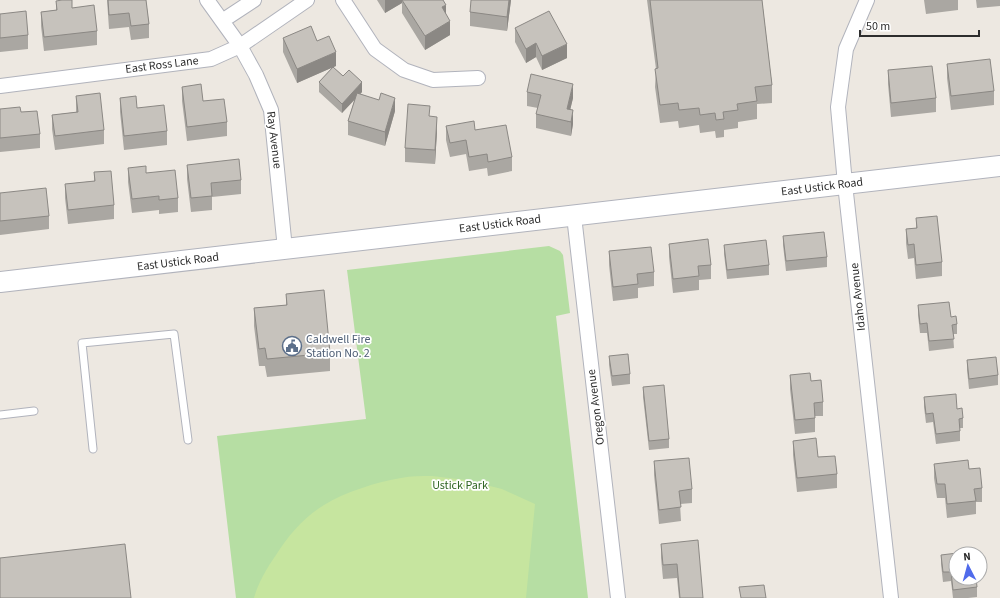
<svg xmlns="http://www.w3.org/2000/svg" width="1000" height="598" viewBox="0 0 1000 598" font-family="'Source Sans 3',sans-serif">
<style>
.green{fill:#b6dea3}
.pitch{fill:#c6e59f}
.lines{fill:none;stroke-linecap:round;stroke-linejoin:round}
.service-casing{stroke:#b1b3bc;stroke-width:9}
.minor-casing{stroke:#b1b3bc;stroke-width:16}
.secondary-casing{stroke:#b1b3bc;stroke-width:22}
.service{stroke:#fff;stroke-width:7}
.minor{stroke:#fff;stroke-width:14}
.secondary{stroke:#fff;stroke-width:20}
.wall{fill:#aaa7a2}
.shaded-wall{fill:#8b8884}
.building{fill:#c6c2bc;stroke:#8b8884}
.labels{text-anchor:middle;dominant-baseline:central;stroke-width:3.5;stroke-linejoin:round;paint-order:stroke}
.street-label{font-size:12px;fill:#2d2d2d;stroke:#fff}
.service-label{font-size:12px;fill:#4e5e75;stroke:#fff;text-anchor:start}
.park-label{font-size:12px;fill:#2f6522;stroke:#fff}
</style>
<rect width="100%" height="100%" fill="#ede8e1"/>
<path class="green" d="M549,246L560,251L563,255L570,313L556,316L588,598H236L217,436L366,419L347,270Z"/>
<path class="pitch" d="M432,476L466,480L502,489L535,504L526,598H254C258,583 267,568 276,555C288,536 304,517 324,505C345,492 377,482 401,478C411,476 422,476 432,476Z"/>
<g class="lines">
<defs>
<path id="service" d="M0,415L34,411
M93,449L82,343L174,334L188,440"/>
<path id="minor" d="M207,0L240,46L256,75L271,110L285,249
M343,0L375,49L404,70L433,80L478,78
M867,0L846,49L838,107L845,184L891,598
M222,21L254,0
M0,86L211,59L240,46L307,0
M574,216L618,598"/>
<path id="secondary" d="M0,282L1000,166"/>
</defs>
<use href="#service" class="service-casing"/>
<use href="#minor" class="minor-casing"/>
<use href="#secondary" class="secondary-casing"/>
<use href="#service" class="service"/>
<use href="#minor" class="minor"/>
<use href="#secondary" class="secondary"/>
</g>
<path class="wall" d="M107,0H146L149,24V38L131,40L129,27L109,29Z
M377,0H443L450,35L425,50L402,13V3L385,13Z
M511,0L507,31L470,26V12Z
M647,0H762L772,85V103L757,104V119L738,122V128L724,130V137L716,138L715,131L700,133L699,125L679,128L678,121L660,123L655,87L656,69Z
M924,0H958V10L926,14Z
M976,0H1000V6L977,8Z
M56,1L72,8L97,31V45L44,51L41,26V12L56,10Z
M0,14L28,35V49L0,52Z
M515,28L567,58L542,70L536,57L526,63L515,42Z
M283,38L317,41L336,66L333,67L362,92L360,94L395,111L385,146L348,135V121L355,98L342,113L319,92V82L333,67L297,83L283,52Z
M947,64L994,91V105L951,110L947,78Z
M888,70L936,98V112L891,117L888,84Z
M182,87L227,122V136L187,141L182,101Z
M527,92L573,98L570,110L573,124L571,136L536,128V114L538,108L527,106Z
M76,96L104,130V144L55,150L52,129V115L76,112Z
M120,98L137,108L167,131V145L124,150L120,112Z
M0,109L21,112L40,134V148L0,152Z
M430,116L437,131L435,164L405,162V148Z
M446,126L475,130L512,157V171L488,176L487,168L469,171L466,154L450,157L446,140Z
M187,165L241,180V194L212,197V210L191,212L187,179Z
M128,168L146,173L178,198V212L159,214V210L132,213L128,182Z
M94,172L114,205V219L68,224L65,198V184L94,181Z
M0,193L49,216V229L0,235Z
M916,218L942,262V276L916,279L914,258L908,259L906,243V229L916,228Z
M783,236L827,257V267L786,271L783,245Z
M669,244L711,265V279L699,280V290L673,293L669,257Z
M724,245L769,265V275L727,279L724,254Z
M609,251L654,272V286L638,288V298L613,301L609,265Z
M286,294L330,353V371L267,377L265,366H259L254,326V308L286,305Z
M918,305L951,317L957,324V334H953L954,348L929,351L927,333H920L918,315Z
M609,356L630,374V384L612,386L609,365Z
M967,360L998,375V385L969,389L967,370Z
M790,375L823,402V416H815V432L795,434L790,389Z
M643,387L669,439V448L649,450L643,397Z
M924,397L957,409L963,418V428H960V441L936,444L933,422L926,423L924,407Z
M793,441L818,457L837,474V488L797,492L793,455Z
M654,461L692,489V503L680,504L681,521L659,524L654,475Z
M934,464L969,469L982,488V502H976V514L947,518L945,498H937L934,478Z
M661,544L703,598H679L677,578L663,579L661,558Z
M941,555L977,587V597L968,598H953L951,581L943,582L941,564Z"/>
<path class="shaded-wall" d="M385,0H402V3L385,13Z
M509,0H511L507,31V17Z
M446,5V19L442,7Z
M450,21V35L425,50V36Z
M536,43V57L526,63V49Z
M567,44V58L542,70V56Z
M336,52V66L297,83V69Z
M362,82V92L342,113V104Z
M573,84V98L567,123V109Z
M395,98V111L385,146V132Z
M573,110V124L571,136V122Z
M437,117V131L435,164V150Z"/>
<path class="building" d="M62,0H72V8L94,5L97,31L44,37L41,12L57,10L56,1Z
M108,0H146L149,24L131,26L129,13L109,15Z
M402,0H443L446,5L442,7L450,21L425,36Z
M471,0H509L507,17L470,12Z
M650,0H762L772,85L755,87L757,101L737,104L738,110L723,112L724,119L716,120L715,113L700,115L699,108L679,110L678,103L660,105L655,69L658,68Z
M26,11L28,35L0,38V14Z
M549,11L567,44L542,56L536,43L526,49L515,28Z
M311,26L317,41L329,36L336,52L297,69L283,38Z
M990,59L994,91L951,96L947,64Z
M932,66L936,98L891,103L888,70Z
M333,67L343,76L349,70L362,82L342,104L319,82Z
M531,74L573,84L567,109L573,110L571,122L536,114L541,95L527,92Z
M201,84L203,101L224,99L227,122L187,127L182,87Z
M100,93L104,130L55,136L52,115L78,112L76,96Z
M357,93L379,100L381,93L395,98L385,132L348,121Z
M136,96L137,108L164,105L167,131L124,136L120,98Z
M408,104L430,106L429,116L437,117L435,150L405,148Z
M20,107L21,112L37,111L40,134L0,138V109Z
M474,121L475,130L506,125L512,157L488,162L487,154L469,157L466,140L450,143L446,126Z
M239,159L241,180L211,183L212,196L191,198L187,165Z
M146,166V173L175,170L178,198L159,200V196L132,199L128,168Z
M111,171L114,205L68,210L65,184L95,181L94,172Z
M46,188L49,216L0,221V193Z
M937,216L942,262L916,265L914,244L908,245L906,229L917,228L916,218Z
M824,232L827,257L786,261L783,236Z
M708,239L711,265L698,266L699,276L673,279L669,244Z
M766,240L769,265L727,270L724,245Z
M651,247L654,272L637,274L638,284L613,287L609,251Z
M324,290L330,353L267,359L265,348L259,349L254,308L287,305L286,294Z
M949,302L951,317L956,316L957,324L952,325L954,339L929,341L927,323L920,324L918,305Z
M628,354L630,374L612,376L609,356Z
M996,357L998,375L969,379L967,360Z
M810,373L811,381L821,380L823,402L814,403L815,418L795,420L790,375Z
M664,385L669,439L649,441L643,387Z
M956,394L957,409L962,408L963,418L959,419L960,431L936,434L933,413L926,414L924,397Z
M816,438L818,457L835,456L837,474L797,478L793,441Z
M689,458L692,489L679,491L681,507L659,510L654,461Z
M968,460L969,469L980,468L982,488L974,489L976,501L947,504L945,484H937L934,464Z
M698,540L703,598H680L677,564L663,565L661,544Z
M125,544L131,598H0V558Z
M974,551V554H956V578H976L977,587L953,590L951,572H943L941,555Z
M764,585L766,598H741L739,587Z"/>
<defs>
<symbol id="civic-ring" viewBox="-11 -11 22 22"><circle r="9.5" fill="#fff" stroke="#5c6f8a" stroke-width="1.5"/><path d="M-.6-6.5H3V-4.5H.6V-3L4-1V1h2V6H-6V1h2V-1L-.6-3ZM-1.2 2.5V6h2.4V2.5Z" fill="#5c6f8a"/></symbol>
</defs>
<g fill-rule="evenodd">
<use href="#civic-ring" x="281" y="335" width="22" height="22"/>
</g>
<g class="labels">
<g class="street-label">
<text transform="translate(162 65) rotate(-7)">East Ross Lane</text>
<text transform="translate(274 140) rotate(83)">Ray Avenue</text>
<text transform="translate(822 187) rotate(-7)">East Ustick Road</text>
<text transform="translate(500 224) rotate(-7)">East Ustick Road</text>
<text transform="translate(178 262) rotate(-7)">East Ustick Road</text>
<text transform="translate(858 297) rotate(-96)">Idaho Avenue</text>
<text transform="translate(596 407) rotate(-97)">Oregon Avenue</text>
</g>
<g class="service-label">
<text x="306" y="339">Caldwell Fire<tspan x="306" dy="14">Station No. 2</tspan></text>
</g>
<g class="park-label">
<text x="460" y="485">Ustick Park</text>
</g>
</g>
<g transform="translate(968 566) rotate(354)"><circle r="19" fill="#ffffff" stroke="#ababab"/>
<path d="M0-3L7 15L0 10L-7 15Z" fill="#506beb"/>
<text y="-6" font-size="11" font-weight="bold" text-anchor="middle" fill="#2d2d2d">N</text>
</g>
<path d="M860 30v6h119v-6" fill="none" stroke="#2d2d2d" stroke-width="2"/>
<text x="866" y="30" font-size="12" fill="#2d2d2d" stroke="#ffffff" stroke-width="3" paint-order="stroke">50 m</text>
</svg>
